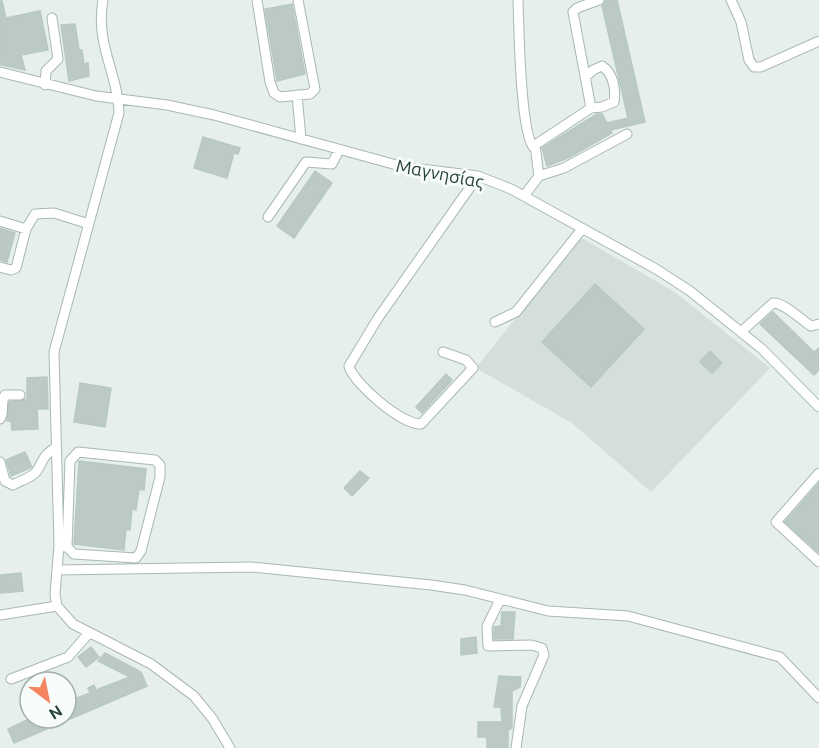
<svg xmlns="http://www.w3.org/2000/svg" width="819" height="748" viewBox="0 0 819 748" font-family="Ubuntu,sans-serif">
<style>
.built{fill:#d4dfda}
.building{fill:#bbcac4;stroke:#b8c9c2;stroke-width:1.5}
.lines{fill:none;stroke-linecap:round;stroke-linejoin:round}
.minor-casing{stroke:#a8b8b2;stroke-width:11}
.minor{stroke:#fff;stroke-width:9}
.labels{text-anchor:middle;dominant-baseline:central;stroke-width:6;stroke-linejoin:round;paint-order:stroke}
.street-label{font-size:18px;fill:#24423a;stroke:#f7fbf9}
</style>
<rect width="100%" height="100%" fill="#e6efeb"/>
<path class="built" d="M580,237L676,293L770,368L651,492L572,423L476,368Z"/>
<path class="building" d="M606,0H617L645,122L611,130L612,133L568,158L547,166L542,148L571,130L597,114H602L607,123L628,118L602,6Z
M0,1H2L6,18L40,11L48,50L21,55L25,70L1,65Z
M292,4L305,74L277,81L265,9Z
M75,24L79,50H82L84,64L88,63L89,76L69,81L61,25Z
M203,137L240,148L238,154L234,153L227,178L194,168Z
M315,171L332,183L294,238L277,226Z
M0,228L15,233L7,262L0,260Z
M595,284L644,329L591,387L542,342Z
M773,312L814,352L819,348V370L814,375L760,324Z
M710,351L722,363L712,373L700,362Z
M446,374L452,380L422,413L416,407Z
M47,377L48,409H37L38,429L12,430L11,421H7L9,402L27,399V378Z
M80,383L111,388L105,427L74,422Z
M25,452L32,467L11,476L6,460Z
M79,461L146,469L144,490L139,489L136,510L132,509L130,530L126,529L124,550L74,544Z
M360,471L369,478L352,496L344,488Z
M819,483V553L785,522Z
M21,573L23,591L0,593V575Z
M502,612H515L513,639H494V627L501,626Z
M476,637L477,653L461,655V639Z
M91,647L99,657L86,667L78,657Z
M105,653L141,672L147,686L14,743L8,729L31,718H66V702L90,693L88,688L94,685L96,690L130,677L98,661Z
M499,676L521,677L520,687L512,691V728L508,730V748H487V737H478V722H502L501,707H494Z"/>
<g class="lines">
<defs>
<path id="minor" d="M103,0C95,45 118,73 119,113L54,352L59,546L55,594L57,606L73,624L151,664L194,696L212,718L230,748
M257,0L270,82L274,93L280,97L310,94L315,89L298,0
M518,0C519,26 520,133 534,148
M731,0L741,22L749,60L754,67H761L819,41
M0,72L96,96L167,105L214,115L404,167L478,176L511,189L656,269L690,291L762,349L819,407
M585,77L593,70L602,66C613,73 616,89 614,102L602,107L591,108
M45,85L46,71L58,59L52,18
M297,95L301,139
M539,176L535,145L591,108L573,12L577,8L599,0
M524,196L539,176L564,168L627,134
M268,217L306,162L332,164L339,150
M0,221L26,229
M0,267L11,270L16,268L26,229L35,214L54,213L89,224
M495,322L516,312L582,229
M741,332L773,303C785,303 800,319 811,326L819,324
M443,352L466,360L473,368L421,424C402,425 353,383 349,366L378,318L478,176
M0,419C5,412 0,403 5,395H20
M0,462L5,481L13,485C20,481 31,478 36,472C44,461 41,457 55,448
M819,473L776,522L819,562
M59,546L67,547L74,554L136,558L141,551L160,477V465L155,460L78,452L70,461L67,547
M58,570L251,567L431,585L465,590L548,611L628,616L780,657L819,698
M500,600L487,626L488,646L531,645L542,648L544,655L522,706L516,748
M0,615L57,606
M11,679L68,657L89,633"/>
</defs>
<use href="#minor" class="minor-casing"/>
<use href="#minor" class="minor"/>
</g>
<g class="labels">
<g class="street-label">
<text transform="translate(440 173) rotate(11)">Μαγνησίας</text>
</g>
</g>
<g transform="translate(48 700) rotate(148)"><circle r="28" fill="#f7fbf9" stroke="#a3b1ad" stroke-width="1.5"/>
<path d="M0-4.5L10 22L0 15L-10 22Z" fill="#f4845f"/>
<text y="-9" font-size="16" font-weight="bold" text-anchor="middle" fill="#24423a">N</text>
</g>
</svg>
